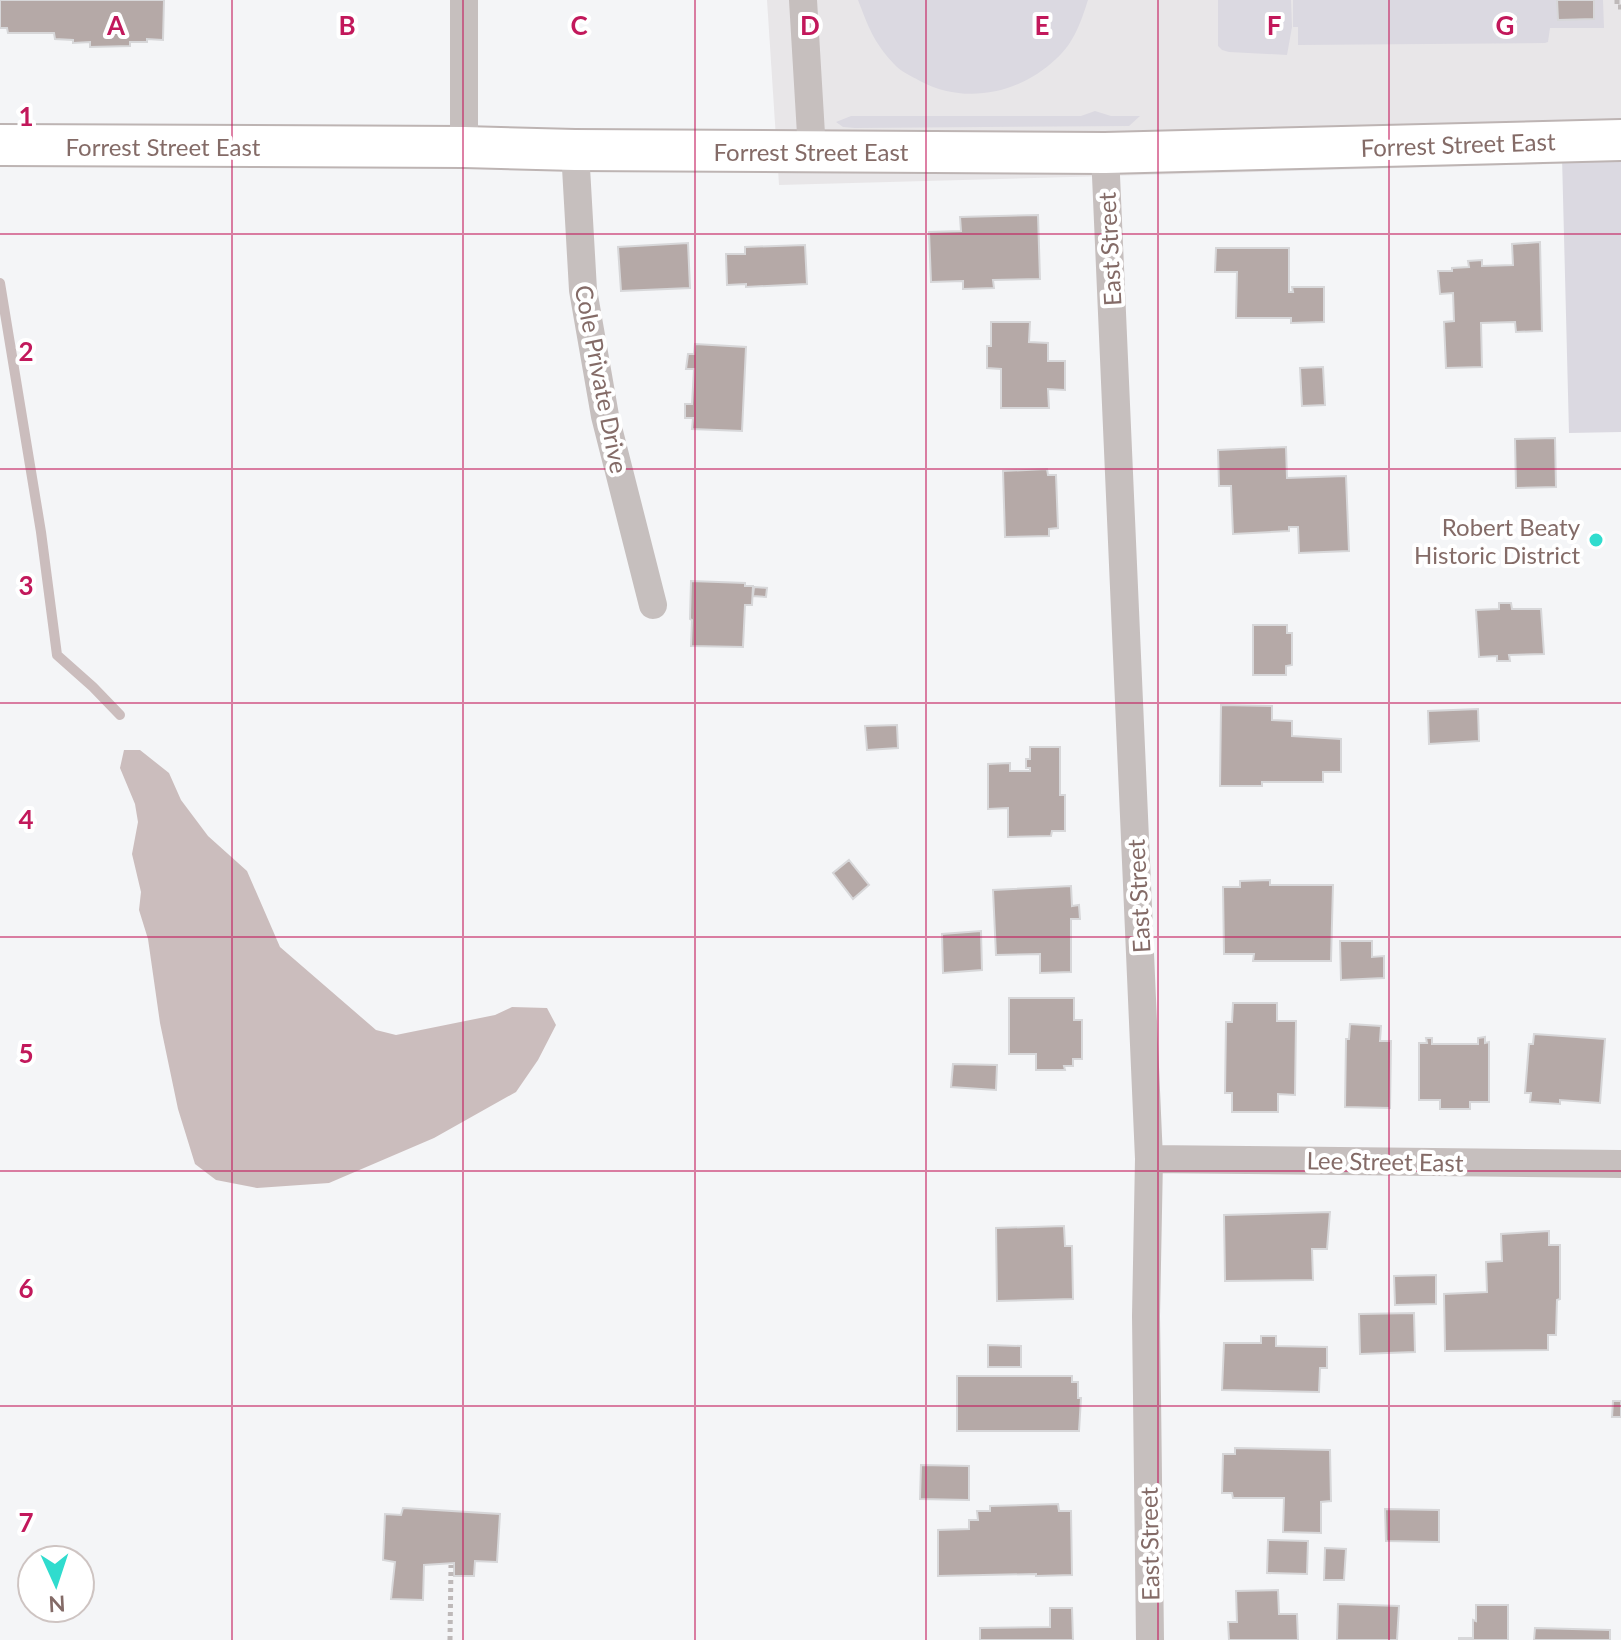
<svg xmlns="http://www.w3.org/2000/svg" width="1621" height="1640" viewBox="0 0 1621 1640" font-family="Lato,sans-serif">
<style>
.built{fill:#e8e6e8}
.green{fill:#dbd9e1}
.water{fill:#cbbdbd}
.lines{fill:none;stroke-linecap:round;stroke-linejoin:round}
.stream{stroke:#cbbdbd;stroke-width:10}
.building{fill:#b5a9a7;stroke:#d7d7d9;stroke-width:2}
.secondary-casing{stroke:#bdb4b3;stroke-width:44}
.path{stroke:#beb9b9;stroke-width:5;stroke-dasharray:4 4;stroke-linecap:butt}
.street{stroke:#c6bfbe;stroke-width:28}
.secondary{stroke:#fff;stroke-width:40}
.grid{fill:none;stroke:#c2185b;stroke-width:2;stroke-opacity:0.55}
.poi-dot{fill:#30dcce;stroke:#fff;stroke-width:3}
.labels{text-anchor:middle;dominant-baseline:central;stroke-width:8;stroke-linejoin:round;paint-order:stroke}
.street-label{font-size:24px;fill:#846b67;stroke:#fff}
.poi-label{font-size:24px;fill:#846b67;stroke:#fff;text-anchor:end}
.grid-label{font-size:26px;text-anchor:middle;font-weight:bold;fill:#c2185b;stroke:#fff;stroke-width:8;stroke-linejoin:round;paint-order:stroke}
</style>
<rect width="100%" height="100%" fill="#f4f5f7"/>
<path class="built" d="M767,0H1621V162L779,185Z"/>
<path class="green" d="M858,0H1088C1081,22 1074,43 1056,59C1019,94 965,105 920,81C911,76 900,71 894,64C874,43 868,26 858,0Z
M1218,0H1291L1292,27L1287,55L1229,52L1222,50L1218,46Z
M1293,0H1603L1604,28H1550L1548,42L1545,43L1298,45V27H1293Z
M1095,111L1111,116H1140L1129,126L855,128L843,127L836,122L851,116H1081Z
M1621,155V432L1569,433L1562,157Z"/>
<path class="water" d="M124,750H140L169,773L181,800L208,836L247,871L280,947L376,1030L396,1035L495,1015L512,1007L547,1008L556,1025L538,1060L516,1092L434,1138L329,1183L257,1188L216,1180L195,1164L178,1109L160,1023L148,939L139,910L141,892L132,854L138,822L135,804L120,768Z"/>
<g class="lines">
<path class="stream" d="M0,283L41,532L57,655L93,687L120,715"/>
</g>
<path class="building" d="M0,0H164L163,40L147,39V42H130V46L90,47V42L73,43V40L55,39L54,33H8L7,28H0Z
M1557,0H1594V19L1558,20Z
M1038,215L1040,279L993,280L994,288L963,289V281L931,282L929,232L961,231L960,217Z
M1540,242L1542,331L1516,332L1515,322L1481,323L1482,367L1446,368L1444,322L1454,321L1453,293L1440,294L1438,271H1452V268L1469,267L1468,261L1482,260V266L1513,265L1512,244Z
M688,243L690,288L621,291L618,247Z
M805,245L807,284L746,287V284L727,285L726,254H745V247Z
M1216,248H1289V292H1293L1292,287H1324V322L1291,323V318H1236L1237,272H1215Z
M991,322H1030L1029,342L1048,343V361H1065V390L1048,389L1049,408H1001V369L987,368V346H991Z
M695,344L746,347L742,431L692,429L693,418H685V404H692L694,369H686L688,354H694Z
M1323,367L1325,405L1302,406L1300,368Z
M1555,438L1556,487L1516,488L1515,439Z
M1286,447L1287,478L1346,476L1349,551L1299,553L1298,527H1289V531L1233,534L1231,486H1219L1218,450Z
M1047,469L1048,475H1056L1058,528L1049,529V536L1005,537L1003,471Z
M691,581L745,583V586H753L752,605H745L743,647L691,646L692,620L690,619Z
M754,587L767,588L766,597L753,596Z
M1499,603H1511L1512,609H1541L1544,654L1509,655L1510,661H1497V656L1479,657L1476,610L1499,609Z
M1253,625H1287V633H1292V665L1286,666V675H1253Z
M1221,705L1272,706V720L1292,721V736L1341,739V772H1323V782H1262V786H1220Z
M1478,709L1479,741L1429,744L1428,711Z
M897,725L898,748L867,750L865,726Z
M1030,747H1060V795H1065V831H1052L1051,836L1008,837V808L988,809V764L1010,763V771H1030V768H1026V759H1030Z
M849,860L869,885L853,899L833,873Z
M1270,880V885H1333L1331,961H1253L1254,954H1224L1223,887H1240V881Z
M1071,886L1072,906L1079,905L1080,919H1071V972L1040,973V954L996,955L993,890Z
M981,931L982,970L943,973L942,934Z
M1340,941H1372V957L1384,956V978L1341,980Z
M1009,998H1074V1020H1082V1059H1073V1066H1064L1065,1070H1036V1054H1009Z
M1233,1003H1277V1021H1296L1295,1095L1278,1094V1112H1232V1093H1225L1226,1022H1232Z
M1350,1024L1381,1026L1380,1041H1391L1390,1108L1345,1107L1346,1039H1349Z
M1534,1034L1605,1039L1600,1103L1560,1100V1104L1530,1102L1531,1093H1525L1529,1044H1533Z
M1485,1037V1043L1489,1042V1102H1470V1109H1440V1100H1419V1043H1427L1426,1038H1432V1044H1478V1038Z
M953,1064L997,1065L996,1090L951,1087Z
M1330,1212L1327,1249H1312L1313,1280L1225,1281L1224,1215Z
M1064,1226L1065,1246H1072L1073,1299L997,1301L996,1228Z
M1549,1231V1245H1560V1299L1557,1300L1556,1335H1548V1350L1445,1351L1444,1294L1487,1292L1486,1262L1502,1261L1501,1234Z
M1436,1275V1304L1395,1305L1394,1276Z
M1414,1313L1415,1352L1360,1354L1359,1314Z
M1261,1336H1276V1346L1327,1347V1368H1320L1319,1392L1222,1390L1224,1343H1261Z
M988,1345L1021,1346V1367H988Z
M957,1376H1072V1382H1078V1398H1081L1079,1431H957Z
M1613,1401H1621V1417H1612Z
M1235,1448L1330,1450L1331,1501L1321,1502V1533L1283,1532L1284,1498H1233L1232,1493H1222L1223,1454H1235Z
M921,1465L969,1466V1500L920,1499Z
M1058,1504L1059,1511H1071L1072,1575L1036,1576V1574L938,1576V1530L969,1529V1520H978L977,1511H990V1506Z
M403,1508L500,1514L497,1562L475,1561L474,1576H454V1563L424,1565L423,1600L391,1599L395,1562L383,1560L385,1514L401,1515Z
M1385,1509L1439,1510V1542L1386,1541Z
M1268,1540L1308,1541L1307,1574L1267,1573Z
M1325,1548L1346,1549L1344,1580H1324Z
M1278,1590L1279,1614H1297L1298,1640H1229L1228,1622H1237L1236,1591Z
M1338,1604L1399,1606L1397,1640H1337Z
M1476,1605H1508V1640H1459V1638H1473V1620L1476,1621Z
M1050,1608H1072L1073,1640H980V1628L1050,1627Z
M1535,1628L1610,1630V1640H1534Z"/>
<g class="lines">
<defs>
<path id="secondary" d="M0,145L464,147L575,150L1105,153L1621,140"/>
</defs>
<use href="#secondary" class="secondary-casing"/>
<path class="path" d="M1617,0V7H1621
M450,1640L451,1565"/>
<path class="street" d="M464,0V147
M803,0L812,151
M575,150L583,290L605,416L653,605
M1105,153L1149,1159L1146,1316L1150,1640
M1149,1159L1621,1164"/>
<use href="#secondary" class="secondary"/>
</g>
<path class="grid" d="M232,0V1640M463,0V1640M695,0V1640M926,0V1640M1158,0V1640M1389,0V1640M0,234H1621M0,469H1621M0,703H1621M0,937H1621M0,1171H1621M0,1406H1621"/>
<circle class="poi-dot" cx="1596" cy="540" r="8"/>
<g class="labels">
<g class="street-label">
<text transform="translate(1458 144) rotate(-2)">Forrest Street East</text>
<text x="163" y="146">Forrest Street East</text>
<text x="811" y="151">Forrest Street East</text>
<text transform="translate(1109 249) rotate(-93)">East Street</text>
<text transform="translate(602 379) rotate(79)">Cole Private Drive</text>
<text transform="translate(1138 896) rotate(-93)">East Street</text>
<text transform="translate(1385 1161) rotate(1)">Lee Street East</text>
<text transform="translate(1149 1544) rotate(-91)">East Street</text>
</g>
<g class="poi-label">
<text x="1580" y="526">Robert Beaty<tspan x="1580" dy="28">Historic District</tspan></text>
</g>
</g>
<g class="grid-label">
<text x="116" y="35">A</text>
<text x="347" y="35">B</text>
<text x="579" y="35">C</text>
<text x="810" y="35">D</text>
<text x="1042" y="35">E</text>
<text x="1274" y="35">F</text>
<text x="1505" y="35">G</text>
<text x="26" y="126">1</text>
<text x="26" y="361">2</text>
<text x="26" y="595">3</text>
<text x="26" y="829">4</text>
<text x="26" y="1063">5</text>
<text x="26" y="1298">6</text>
<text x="26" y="1532">7</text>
</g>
<g transform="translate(56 1584) rotate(177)"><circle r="38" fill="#ffffff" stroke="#cec4c2" stroke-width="2"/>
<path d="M0-6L14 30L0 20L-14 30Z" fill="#30dcce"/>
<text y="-12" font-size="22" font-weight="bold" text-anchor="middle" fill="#846b67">N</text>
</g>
</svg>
